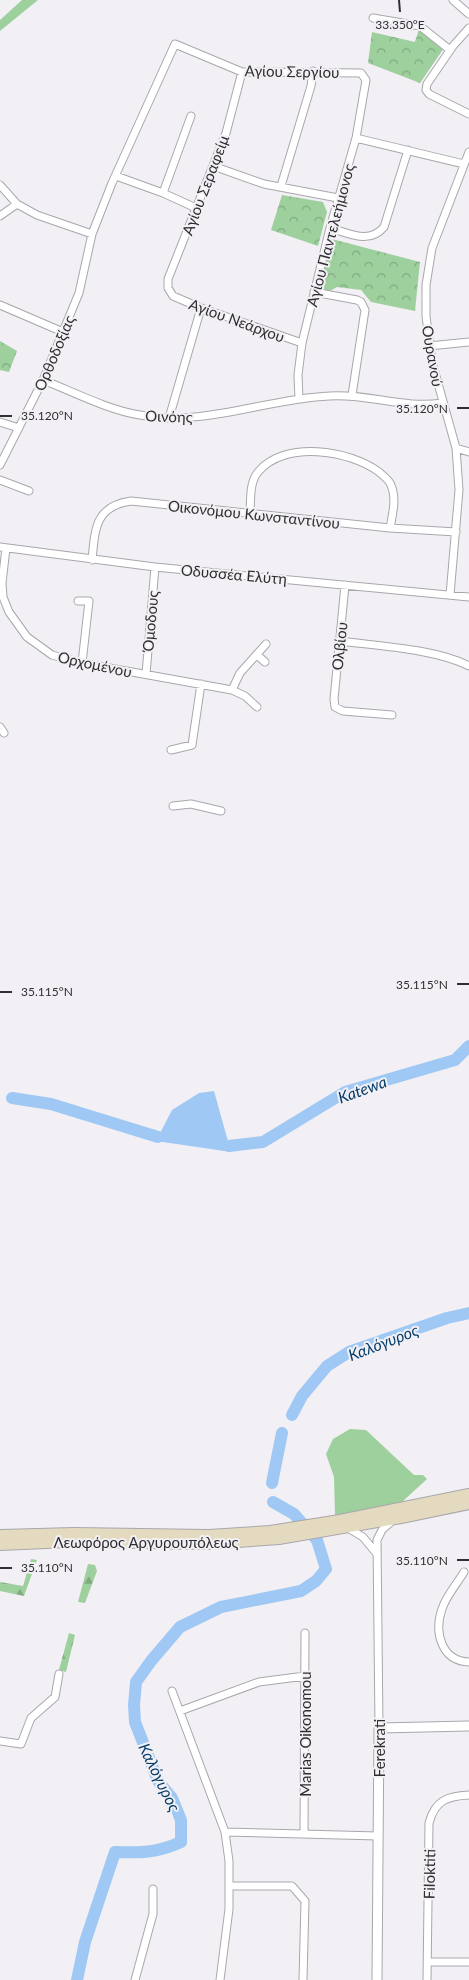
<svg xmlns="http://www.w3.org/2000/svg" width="469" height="1980" viewBox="0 0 469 1980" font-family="Lato,sans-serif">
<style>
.grass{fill:#9dd09d}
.forest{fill:url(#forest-firs)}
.park{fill:url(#park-crowns)}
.water{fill:#9fc9f4}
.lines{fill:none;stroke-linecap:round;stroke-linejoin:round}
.river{stroke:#9fc9f4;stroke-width:12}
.minor-casing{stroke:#a8a7ac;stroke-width:9}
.tertiary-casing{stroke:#a8a7ac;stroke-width:11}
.secondary-casing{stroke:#a8a7ac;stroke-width:12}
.minor{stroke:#fff;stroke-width:7}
.tertiary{stroke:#fff;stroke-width:9}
.secondary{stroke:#e3dabf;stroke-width:10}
.ticks{fill:none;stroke:#2f2e30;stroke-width:2}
.labels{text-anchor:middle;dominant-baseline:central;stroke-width:4;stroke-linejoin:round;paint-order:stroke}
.street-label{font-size:15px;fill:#2f2e30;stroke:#f2f0f5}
.water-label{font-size:16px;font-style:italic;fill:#053d6a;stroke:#f2f0f5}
.ticks-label{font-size:12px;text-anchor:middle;fill:#2f2e30;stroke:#f2f0f5;stroke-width:4;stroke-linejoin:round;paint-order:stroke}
</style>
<defs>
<pattern id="forest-firs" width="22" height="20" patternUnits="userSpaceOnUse" patternTransform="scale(1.25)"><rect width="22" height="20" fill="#9dd09d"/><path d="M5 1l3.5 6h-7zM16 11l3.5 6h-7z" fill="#80a980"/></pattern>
<pattern id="park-crowns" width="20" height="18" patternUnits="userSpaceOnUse" patternTransform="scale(1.25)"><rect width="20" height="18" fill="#9dd09d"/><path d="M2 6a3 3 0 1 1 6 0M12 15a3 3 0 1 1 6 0" fill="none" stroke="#80a980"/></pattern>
</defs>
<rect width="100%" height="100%" fill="#f2f0f5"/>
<path class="grass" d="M22,0H38L0,31V20Z
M350,1429L366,1430L414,1475H423L427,1479L403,1501V1503L372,1510L335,1515L334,1477L326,1454L333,1439Z"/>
<path class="forest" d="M31,1559L37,1560L24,1596L0,1591V1582L23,1586Z
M88,1564L95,1565L97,1571L85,1603L78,1602Z
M69,1633L75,1635L66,1672L59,1670Z"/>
<path class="park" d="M419,29L444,48L420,83L368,63L372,32L415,42Z
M282,195L323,202L327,212L318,246L271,230Z
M332,239L420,262L415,311L371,302L361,290L337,287L328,292L318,285Z
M0,341L17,351L9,372L0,370Z"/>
<path class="water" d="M214,1091L231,1152L156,1141L172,1110L199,1093Z"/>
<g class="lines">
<path class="river" d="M12,1098L51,1104L158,1137
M229,1146L263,1142L345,1092L455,1060L469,1046
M292,1415L302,1396L327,1366L349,1352L447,1318L469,1313
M272,1483L282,1433
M77,1980L85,1942L115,1852C140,1853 157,1853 181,1842V1820L172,1798L158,1781L135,1722L134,1705L136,1682L151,1661L180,1627L221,1607L301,1591L316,1581L326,1569L317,1540L294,1514L273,1502"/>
<defs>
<path id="minor" d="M453,0L469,14
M373,18L420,26L450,50
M469,28L453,46L427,84L426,90L429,94L469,114
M242,72L226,133L168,279V288L173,296L201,308L302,343
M356,138L464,164
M213,166L264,184L338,198
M116,176L163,193L196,208
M0,185L17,204L37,215L92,234
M281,186L311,86L313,71
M163,193L191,116
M0,216L17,204
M330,228C349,233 369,245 384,227L408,150
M314,292L357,300L361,302L365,310L352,395
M0,305L63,332
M429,346L469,342
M43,380C74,392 108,410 140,415C204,427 265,399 329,396C367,393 404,409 442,403
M169,418L201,308
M0,422L19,428
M456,448L469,452
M0,465L43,380L79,293L92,234L112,183L175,44L242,72L361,73L366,80L356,138L330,228L302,343L298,375L299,399
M0,480L29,491
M250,513C251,500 249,483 258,472C284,440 350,450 379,472C382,475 387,478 390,483C397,497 393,512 390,528
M0,547L155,567L469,597
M6,548L2,583L3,597L9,612L27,637L52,655L82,663L232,690L245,696L257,707
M92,560C95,529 95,506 131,501L390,528L456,532
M345,585L334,699L335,707L343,711L392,715
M450,595L459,490L456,448L432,362L426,316V285L432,248L469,152
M78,601H89L82,663
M340,641C378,646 436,649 469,666
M257,655L265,662
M146,674L155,567
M232,690L240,673L266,644
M0,727L4,733
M171,750L192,745L201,684
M173,806L191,804L221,811
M348,1528L363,1537L377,1554
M464,1572C457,1584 446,1596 442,1609C434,1632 441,1661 469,1662
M172,1691L225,1832L229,1861V1909L220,1980
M180,1711L259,1682L305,1676
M379,1728L377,1540L382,1530L393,1520
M0,1741L21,1744L31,1718L55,1697L59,1674
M225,1832L378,1836
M304,1834L305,1633
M229,1886H292L305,1901L303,1980
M428,1962H469
M135,1980L153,1914V1889
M427,1980L429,1823C435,1800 448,1796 469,1795"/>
<path id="tertiary" d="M377,1980L379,1728L469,1726"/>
<path id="secondary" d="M0,1535L74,1533L209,1535L270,1531L340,1520L469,1494
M0,1545L70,1542L208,1544L279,1539L401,1518L469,1504"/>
</defs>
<use href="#minor" class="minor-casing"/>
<use href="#tertiary" class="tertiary-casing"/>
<use href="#secondary" class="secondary-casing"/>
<use href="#minor" class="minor"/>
<use href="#tertiary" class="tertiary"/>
<use href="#secondary" class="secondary"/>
</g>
<path class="ticks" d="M399,0L400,12M457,408H469M0,416H12M457,984H469M0,992H12M457,1560H469M0,1568H12"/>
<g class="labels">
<g class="street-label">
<text transform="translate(292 71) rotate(1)">Αγίου Σεργίου</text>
<text transform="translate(205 185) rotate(-69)">Αγίου Σεραφείμ</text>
<text transform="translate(330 235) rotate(-75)">Αγίου Παντελεήμονος</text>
<text transform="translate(237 320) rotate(20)">Αγίου Νεάρχου</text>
<text transform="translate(54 353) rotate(-67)">Ορθοδοξίας</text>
<text transform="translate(433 356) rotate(80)">Ουρανού</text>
<text transform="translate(169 416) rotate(2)">Οινόης</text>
<text transform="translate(254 514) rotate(6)">Οικονόμου Κωνσταντίνου</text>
<text transform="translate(234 574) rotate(5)">Οδυσσέα Ελύτη</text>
<text transform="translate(150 621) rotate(-85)">Όμοδους</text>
<text transform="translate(339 646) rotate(-84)">Ολβίου</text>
<text transform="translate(95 664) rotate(12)">Ορχομένου</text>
<text x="146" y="1542">Λεωφόρος Αργυρουπόλεως</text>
<text transform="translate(305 1734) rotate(-90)">Marias Oikonomou</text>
<text transform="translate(379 1748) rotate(-90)">Ferekrati</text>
<text transform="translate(429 1874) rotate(-89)">Filoktiti</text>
</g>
<g class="water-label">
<text transform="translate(362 1089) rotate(-20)">Katewa</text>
<text transform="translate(383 1342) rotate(-21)">Καλόγυρος</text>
<text transform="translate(160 1777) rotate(64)">Καλόγυρος</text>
</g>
</g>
<g class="ticks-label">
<text x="400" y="29">33.350°E</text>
<text x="422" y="413">35.120°N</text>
<text x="47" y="420">35.120°N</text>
<text x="422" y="989">35.115°N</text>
<text x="47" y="996">35.115°N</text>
<text x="422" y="1565">35.110°N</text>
<text x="47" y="1572">35.110°N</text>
</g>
</svg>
